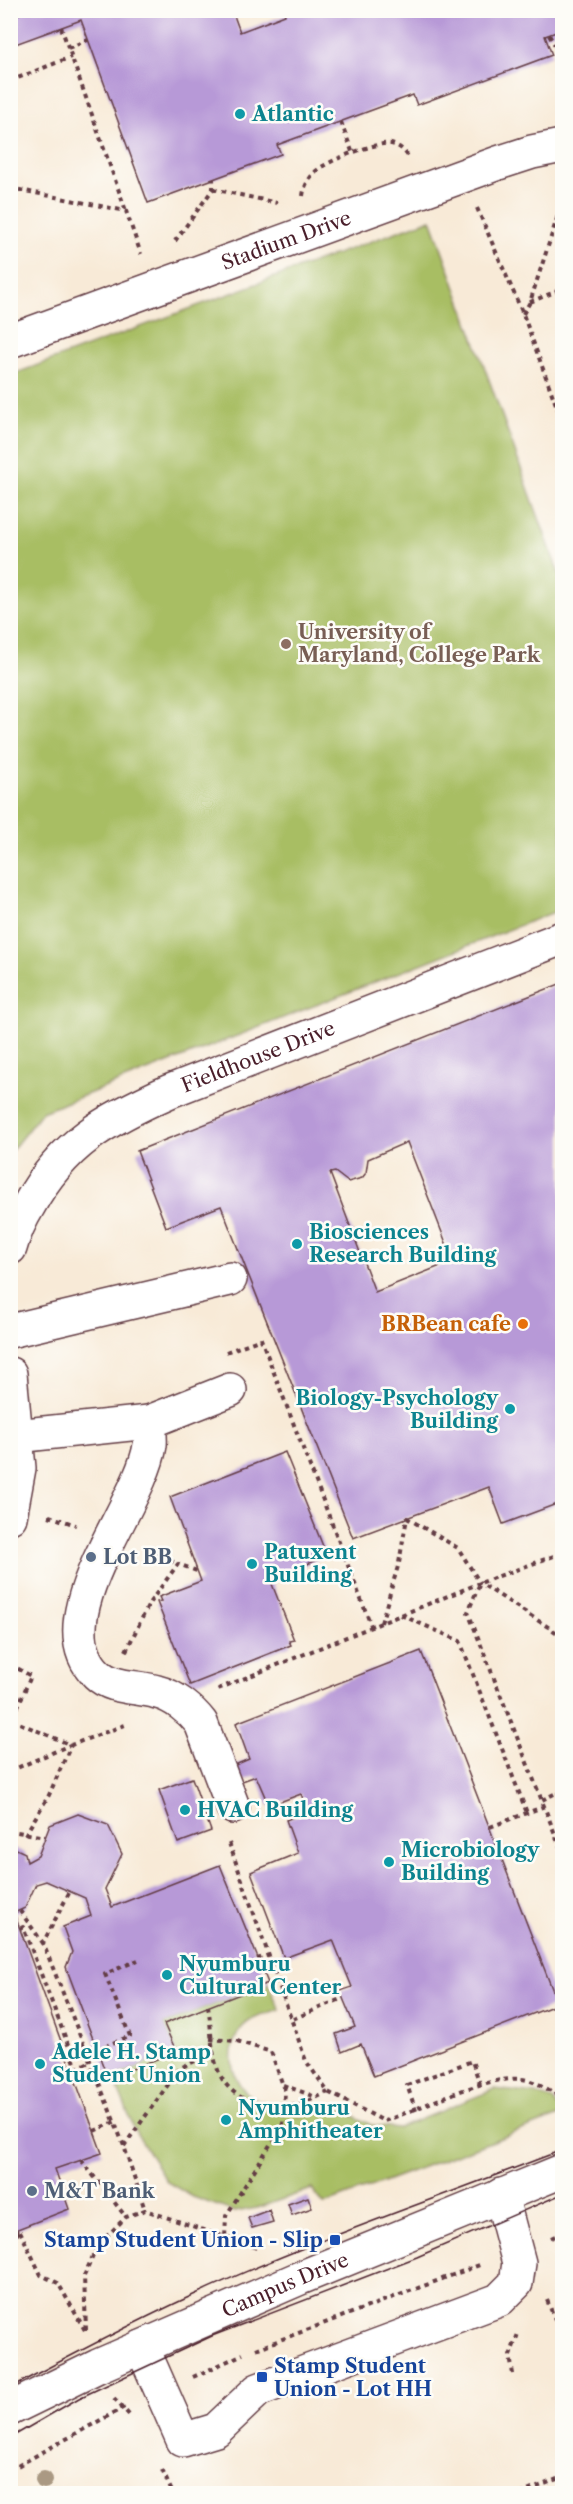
<svg xmlns="http://www.w3.org/2000/svg" width="573" height="2504" viewBox="0 0 573 2504" font-family="'Libre Caslon Text',serif">
<style>
.green{fill:#a8be64;stroke:#796e48;stroke-width:1.5}
.building{fill:#b799d7;fill-rule:evenodd}
.lines{fill:none;stroke-linecap:round;stroke-linejoin:round}
.minor-casing{stroke:#643d45;stroke-width:36}
.path{stroke:#643d45;stroke-width:4;stroke-dasharray:4.5 4.5;stroke-linecap:butt}
.minor{stroke:#fff;stroke-width:33}
.tram{stroke:#4a1f2b;stroke-width:1.5}
.tree{fill:#aa9983}
.culture-dot{fill:#0f9aa8;stroke:#fdfcf7;stroke-width:2}
.education-dot{fill:#8d6e63;stroke:#fdfcf7;stroke-width:2}
.food-dot{fill:#e8710a;stroke:#fdfcf7;stroke-width:2}
.service-dot{fill:#5c6f8a;stroke:#fdfcf7;stroke-width:2}
.transit-dot{fill:#1a4fb4;stroke:#fdfcf7;stroke-width:2}
.labels{text-anchor:middle;dominant-baseline:central;stroke-width:5;stroke-linejoin:round;paint-order:stroke}
.culture-label{font-size:20px;font-weight:bold;fill:#0d838f;stroke:#fdfcf7;text-anchor:start}
.street-label{font-size:20px;fill:#4a1f2b;stroke:#fdfcf7}
.education-label{font-size:20px;font-weight:bold;fill:#785e54;stroke:#fdfcf7;text-anchor:start}
.food-label{font-size:20px;font-weight:bold;fill:#c56008;stroke:#fdfcf7;text-anchor:end}
.service-label{font-size:20px;font-weight:bold;fill:#4e5e75;stroke:#fdfcf7;text-anchor:start}
.transit-label{font-size:20px;font-weight:bold;fill:#164399;stroke:#fdfcf7;text-anchor:end}
</style>
<rect width="100%" height="100%" fill="#fdfcf7"/>
<filter id="ink" filterUnits="userSpaceOnUse"><feTurbulence type="fractalNoise" baseFrequency=".0167" numOctaves="2"/><feDisplacementMap in="SourceGraphic" scale="12" xChannelSelector="R" yChannelSelector="G"/><feConvolveMatrix kernelMatrix="1 2 1 2 8 2 1 2 1" color-interpolation-filters="sRGB"/></filter>
<filter id="wash" filterUnits="userSpaceOnUse"><feTurbulence type="fractalNoise" baseFrequency=".008" numOctaves="4" result="noise"/><feDisplacementMap in="SourceGraphic" scale="24" xChannelSelector="R" yChannelSelector="G"/><feGaussianBlur stdDeviation="1.35" result="paint"/><feColorMatrix in="noise" values="0 0 0 0 0 0 0 0 0 0 0 0 0 0 0 0 0 1.4 0 .05"/><feComposite in="paint" operator="in"/></filter>
<g filter="url(#wash)">
<rect width="100%" height="100%" fill="#f8ead7"/>
<path class="green" d="M431,219L562,582V909L42,1112L11,1151V375Z
M268,1983L280,2010C272,2013 261,2015 253,2019C223,2035 226,2080 253,2098C264,2104 279,2103 290,2102L299,2117L331,2104L371,2125L399,2128L495,2089L535,2094L553,2100L562,2115L324,2204L312,2189L257,2208L235,2212L193,2197L167,2182L135,2131L113,2076L176,2051L164,2024Z"/>
<g id="blocks">
<path class="building" d="M10,10H18L19,14L29,10H232L240,32L285,15L284,10H562V30L545,36L552,55L417,105L413,95L277,145L281,154L148,203L81,20L10,46Z
M562,983V1502L503,1524L489,1487L353,1538L221,1206L166,1227L137,1151ZM407,1142L453,1261L375,1292L330,1173L335,1172L348,1182L362,1178L366,1173L368,1159Z
M285,1452L327,1556L270,1579L294,1640L289,1641L291,1645L190,1685L157,1602L161,1601L159,1597L201,1581L170,1497Z
M421,1651L558,2004L374,2076L361,2044L342,2052L336,2034L355,2027L340,1991L352,1987L333,1940L284,1958L251,1872L298,1853L286,1820L308,1811L301,1794L269,1806L256,1776L234,1784L228,1768L249,1759L236,1723Z
M192,1778L211,1831L178,1843L159,1790Z
M78,1814L108,1825L122,1854L105,1889L112,1907L220,1865L268,1983L164,2024L176,2051L108,2079L66,1967L72,1952L63,1927L91,1916L85,1898L46,1881L36,1884L25,1908L14,1913L102,2153L55,2169L69,2209L10,2232V1846L25,1853L27,1862L38,1856L50,1825Z
M308,2197L312,2208L292,2215L288,2204Z
M269,2210L273,2222L252,2228L248,2218Z"/>
</g>
</g>
<g filter="url(#ink)">
<use href="#blocks" fill-opacity="0" stroke="#643d45" stroke-width="1.5"/>
<g class="lines">
<defs>
<g id="minor">
<path id="s1" d="M10,341L498,163L532,152L562,146"/>
<path id="s2" d="M10,1248C14,1233 21,1218 29,1205C63,1143 107,1119 170,1091L562,938"/>
<path d="M10,1331L230,1279"/>
<path d="M10,1374L19,1468L10,1517"/>
<path d="M149,1422C149,1429 151,1437 150,1445C142,1504 40,1619 97,1674C112,1689 138,1686 157,1692C174,1696 191,1710 201,1723L233,1807"/>
<path d="M16,1436L149,1422L230,1390"/>
<path d="M142,2347L183,2440L216,2430L258,2390L499,2300L516,2283L519,2263L501,2195"/>
<path id="s3" d="M10,2409L98,2366L300,2278L562,2171"/>
</g>
</defs>
<use href="#minor" class="minor-casing"/>
<path class="path" d="M61,27L126,211
M549,35L562,57
M68,48L88,40
M10,81L71,57
M341,122L353,154
M10,188L126,211L141,254
M213,189L277,203
M303,196C304,186 309,178 316,171C327,161 377,141 391,144C400,146 405,151 409,158
M477,208L523,314L562,421
M175,241L213,189V179
M530,302L562,289
M523,314L530,302L562,203
M226,1352L261,1339L372,1628
M49,1516L76,1525
M145,1549L178,1564
M562,1553L480,1583L468,1612L562,1852
M401,1615L460,1641L527,1813
M381,1623L399,1563L407,1518L458,1548L480,1583
M10,1646V1650
M126,1651L150,1602L178,1564L197,1571
M10,1664L31,1676L12,1720L71,1745L125,1725
M218,1689L480,1583L562,1636
M10,1771L70,1745
M542,1800L558,1792L562,1803
M490,1827L545,1806
M10,1828L12,1831L45,1837
M25,1835L49,1795L71,1745
M229,1843L306,2061L328,2092L384,2121C423,2108 482,2076 521,2079C535,2080 552,2091 562,2099
M69,1893L43,1943L124,2146L145,2210
M20,1911L43,1943
M20,1929L23,1927L77,2068L91,2061
M257,1959L269,1955
M208,2006C212,2028 210,2049 218,2070C227,2096 257,2109 285,2107C299,2106 316,2098 328,2092
M293,2019L343,1998
M210,2039L237,2041L271,2052L285,2091L283,2124L226,2216L225,2238
M88,2053L130,2036L105,1974L138,1960
M283,2085L316,2097
M416,2111L407,2085L472,2061L480,2084
M94,2131L115,2122
M124,2146L180,2068L213,2053
M81,2160L126,2217
M10,2238L18,2230
M551,2238L562,2233
M10,2252L19,2229L41,2275L58,2283L86,2332
M547,2300L562,2336
M86,2330L84,2276L98,2245L126,2217L145,2210L260,2249
M256,2349L482,2264
M513,2374L510,2356L519,2331
M193,2377L243,2354
M114,2398L131,2417
M10,2470L128,2405
M162,2470L173,2494
M34,2494V2493
M520,2494L562,2477"/>
<use href="#minor" class="minor"/>
<path class="tram" d="M10,2388C70,2356 128,2325 189,2297C310,2241 438,2198 562,2150
M10,2438L79,2398L212,2336L417,2257L562,2194"/>
</g>
<circle class="tree" cx="44" cy="2480" r="9"/>
</g>
<g class="culture-dot">
<circle cx="240" cy="114" r="6"/>
<circle cx="297" cy="1244" r="6"/>
<circle cx="510" cy="1409" r="6"/>
<circle cx="252" cy="1564" r="6"/>
<circle cx="185" cy="1810" r="6"/>
<circle cx="389" cy="1862" r="6"/>
<circle cx="167" cy="1975" r="6"/>
<circle cx="40" cy="2064" r="6"/>
<circle cx="226" cy="2120" r="6"/>
</g>
<circle class="education-dot" cx="286" cy="644" r="6"/>
<circle class="food-dot" cx="523" cy="1324" r="6"/>
<g class="service-dot">
<circle cx="91" cy="1557" r="6"/>
<circle cx="32" cy="2191" r="6"/>
</g>
<g class="transit-dot">
<rect x="329" y="2234" width="12" height="12" rx="3"/>
<rect x="256" y="2371" width="12" height="12" rx="3"/>
</g>
<g class="labels">
<g class="culture-label">
<text x="252" y="114">Atlantic</text>
<text x="309" y="1232">Biosciences<tspan x="309" dy="23">Research Building</tspan></text>
<text x="498" y="1398" text-anchor="end">Biology-Psychology<tspan x="498" dy="23">Building</tspan></text>
<text x="264" y="1552">Patuxent<tspan x="264" dy="23">Building</tspan></text>
<text x="197" y="1810">HVAC Building</text>
<text x="401" y="1850">Microbiology<tspan x="401" dy="23">Building</tspan></text>
<text x="179" y="1964">Nyumburu<tspan x="179" dy="23">Cultural Center</tspan></text>
<text x="52" y="2052">Adele H. Stamp<tspan x="52" dy="23">Student Union</tspan></text>
<text x="238" y="2108">Nyumburu<tspan x="238" dy="23">Amphitheater</tspan></text>
</g>
<g class="street-label">
<text stroke="none"><textPath href="#s1" startOffset="294">Stadium Drive</textPath></text>
<text stroke="none"><textPath href="#s2" startOffset="327">Fieldhouse Drive</textPath></text>
<text stroke="none"><textPath href="#s3" startOffset="302">Campus Drive</textPath></text>
</g>
<g class="education-label">
<text x="298" y="632">University of<tspan x="298" dy="23">Maryland, College Park</tspan></text>
</g>
<g class="food-label">
<text x="511" y="1324">BRBean cafe</text>
</g>
<g class="service-label">
<text x="103" y="1557">Lot BB</text>
<text x="44" y="2191">M&amp;T Bank</text>
</g>
<g class="transit-label">
<text x="323" y="2240">Stamp Student Union - Slip</text>
<text x="274" y="2366" text-anchor="start">Stamp Student<tspan x="274" dy="23">Union - Lot HH</tspan></text>
</g>
</g>
<rect width="573" height="2504" fill="none" stroke="#fdfcf7" stroke-width="36"/>
</svg>
